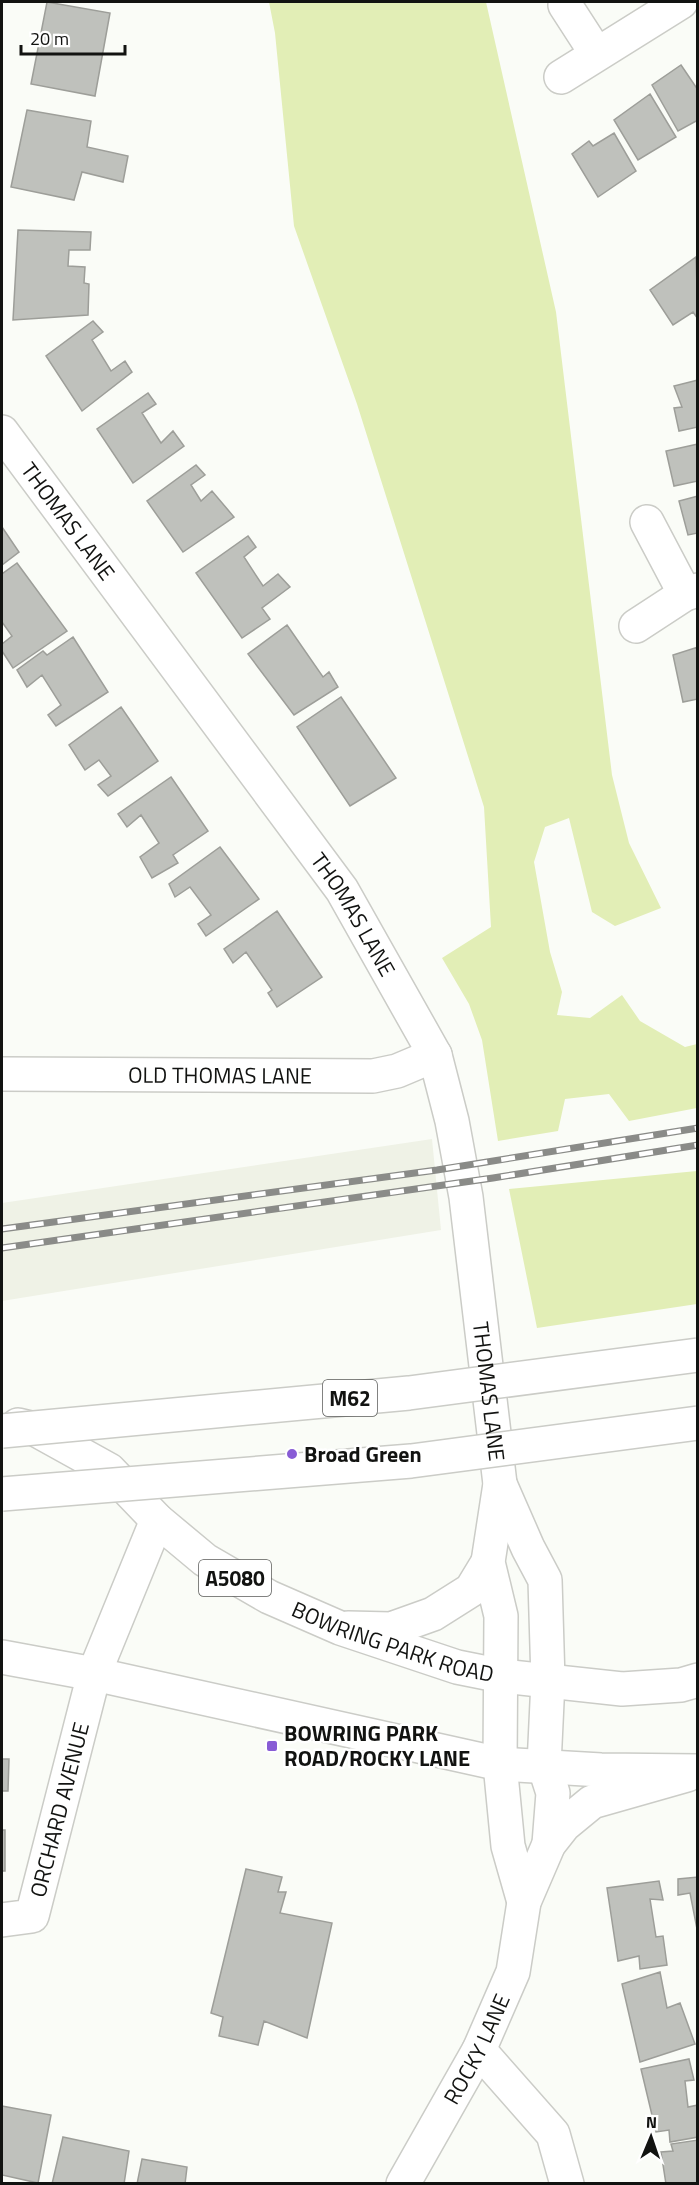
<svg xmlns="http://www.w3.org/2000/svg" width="699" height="2185" viewBox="0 0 699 2185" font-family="'Titillium Web',sans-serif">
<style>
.built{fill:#eff2e6}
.green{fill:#e2eeb6}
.building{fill:#bfc1bc;stroke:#9d9e99;stroke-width:1.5}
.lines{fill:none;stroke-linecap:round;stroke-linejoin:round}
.minor-casing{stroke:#cbccc7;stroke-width:36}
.tertiary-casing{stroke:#cbccc7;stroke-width:36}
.primary-casing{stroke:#cbccc7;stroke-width:36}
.minor{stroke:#fff;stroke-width:33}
.tertiary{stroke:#fff;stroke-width:33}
.primary{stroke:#fff;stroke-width:33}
.rail-casing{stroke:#8a8b88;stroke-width:7}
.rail{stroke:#fff;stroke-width:4.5;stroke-dasharray:14;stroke-linecap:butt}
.motorway-bridge-casing{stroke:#cbccc7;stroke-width:36;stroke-linecap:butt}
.motorway-bridge{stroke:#fff;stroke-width:33}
.poi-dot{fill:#885cd5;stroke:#fff;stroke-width:2}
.labels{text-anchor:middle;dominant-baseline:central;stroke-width:5;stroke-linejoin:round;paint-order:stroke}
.shield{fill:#fff;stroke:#595a58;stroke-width:1.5}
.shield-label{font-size:21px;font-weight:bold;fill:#121311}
.street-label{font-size:22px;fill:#121311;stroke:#fff}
.poi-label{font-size:22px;font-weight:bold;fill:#121311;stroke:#fff;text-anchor:start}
</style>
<rect width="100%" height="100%" fill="#fafcf7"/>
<path class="built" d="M432,1139L441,1230L2,1301V1203Z"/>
<path class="green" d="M269,2H486L556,312L612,775L629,843L661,908L615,926L592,912L569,818L545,827L534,862L550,952L562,992L557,1015L590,1018L622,995L640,1021L685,1047L697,1044V1108L629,1121L609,1094L565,1099L558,1131L498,1141L482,1040L469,1004L442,958L491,927L484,807L357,404L294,226L275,33Z
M697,1171V1304L537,1328L509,1189Z"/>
<path class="building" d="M47,2L110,13L95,96L31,84Z
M681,65L698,90V120L678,131L652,85Z
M650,94L676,137L638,160L614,120Z
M27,110L91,121L87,147L128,156L123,182L82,172L74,200L11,187Z
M614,133L636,171L598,197L572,154L589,141L593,146Z
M18,230L91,232L90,250H69L68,266L85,267L84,283L89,284L88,315L13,320Z
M696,257L698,319L693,312L673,325L650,290Z
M93,321L103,332L92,340L111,371L125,361L132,372L82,411L46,356Z
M698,380V427L679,431L674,408L682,407L674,386Z
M148,393L156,404L142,413L161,443L173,431L184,446L133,483L97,429Z
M698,444V481L674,486L666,451Z
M196,465L205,475L191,485L201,501L212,491L234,517L183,552L147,501Z
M698,496V533L688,535L679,501Z
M2,527L19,552L2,565Z
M248,536L256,547L244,557L263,586L278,574L290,587L262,608L270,619L242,638L196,573Z
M17,563L67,631L13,668L2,651V644L12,636L2,622V574Z
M287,625L323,677L329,672L338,687L294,715L248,654Z
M73,637L108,692L56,726L48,715L61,705L42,675L27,687L17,670L43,651L47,655Z
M698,647V699L683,702L673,655Z
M341,697L396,778L350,806L297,727Z
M121,707L158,761L108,796L98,785L111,776L99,760L85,770L69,745Z
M171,777L208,831L173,855L178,863L152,878L140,857L159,843L141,815L127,827L118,814Z
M220,847L259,899L206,936L198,924L211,915L190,887L175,897L169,884Z
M277,911L322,977L277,1007L268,993L272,990L246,952L233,963L224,949Z
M2,1759H9L8,1791H2Z
M2,1830H5V1871H2Z
M246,1869L282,1877L278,1892H286L280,1913L332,1923L307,2038L264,2021L258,2045L219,2036L223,2017L211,2013Z
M698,1877V1934L690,1893L678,1895V1879Z
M659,1881L663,1900L650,1899L656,1937L663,1936L667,1965L640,1969L639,1956L618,1961L607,1888Z
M660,1972L667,2008L680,2003L695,2044L640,2062L622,1984Z
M689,2059L694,2080L685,2081L688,2107L698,2105V2137L670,2142L669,2130L656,2132L641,2069Z
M2,2106L51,2115L38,2183L2,2175Z
M63,2137L129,2151L124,2184H52Z
M698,2140V2184H666L661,2152L673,2151L671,2144Z
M142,2159L187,2167L185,2184H137Z"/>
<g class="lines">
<defs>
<g id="minor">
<path d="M565,5L596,53"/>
<path d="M561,77L681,2"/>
<path d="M647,522L685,594"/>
<path d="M636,626L685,594L698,590"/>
<path id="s1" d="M2,1074L373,1076L397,1071L435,1055"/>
<path id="s2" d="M2,1920L32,1916L94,1674L157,1520"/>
<path d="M479,2050L553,2134L567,2184"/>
</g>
<g id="tertiary">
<path id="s3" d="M2,432L342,890L435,1055L452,1121L466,1197L500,1484L488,1562L501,1616L500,1764L508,1846L524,1902"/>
<path d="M500,1484L528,1548L545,1580L548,1681L544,1765L553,1793L549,1844"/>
<path d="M348,1628L391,1629L433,1614L471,1590L488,1562"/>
<path id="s4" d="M403,2184L479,2050L513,1972L524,1902L549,1844L564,1825L592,1802L687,1775"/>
</g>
<g id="primary">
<path id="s5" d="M18,1425L35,1429L109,1470L157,1520L205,1560L269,1597L340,1628L457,1667L502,1676L622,1689L681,1685L698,1680"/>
<path d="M2,1657L94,1674L500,1764L601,1770L698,1771"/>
</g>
</defs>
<use href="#minor" class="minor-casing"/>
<use href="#tertiary" class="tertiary-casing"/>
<use href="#primary" class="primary-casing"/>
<use href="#minor" class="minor"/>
<use href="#tertiary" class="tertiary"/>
<use href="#primary" class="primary"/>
<defs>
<path id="rail" d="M2,1229L437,1170L698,1128
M2,1248L493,1178L698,1145"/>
</defs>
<use href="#rail" class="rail-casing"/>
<use href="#rail" class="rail"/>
<defs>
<path id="motorway-bridge" d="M2,1431L409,1393L698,1355
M2,1494L411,1461L698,1423"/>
</defs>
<use href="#motorway-bridge" class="motorway-bridge-casing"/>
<use href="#motorway-bridge" class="motorway-bridge"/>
</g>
<g class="poi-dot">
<circle cx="292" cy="1454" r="6"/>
<rect x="266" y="1740" width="12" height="12" rx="3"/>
</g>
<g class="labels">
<g class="shield">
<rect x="323" y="1380" width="54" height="36" rx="4.5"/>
<rect x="199" y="1560" width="72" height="36" rx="4.5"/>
</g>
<g class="shield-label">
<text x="350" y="1398">M62</text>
<text x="235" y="1578">A5080</text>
</g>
<g class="street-label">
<text stroke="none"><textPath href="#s3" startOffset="111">THOMAS LANE</textPath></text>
<text stroke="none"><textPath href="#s3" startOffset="597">THOMAS LANE</textPath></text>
<text stroke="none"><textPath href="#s1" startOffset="218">OLD THOMAS LANE</textPath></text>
<text stroke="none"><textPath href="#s3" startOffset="1101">THOMAS LANE</textPath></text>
<text stroke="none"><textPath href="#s5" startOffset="440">BOWRING PARK ROAD</textPath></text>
<text stroke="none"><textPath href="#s2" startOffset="140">ORCHARD AVENUE</textPath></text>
<text stroke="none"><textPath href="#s4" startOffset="154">ROCKY LANE</textPath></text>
</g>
<g class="poi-label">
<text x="304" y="1454">Broad Green</text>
<text x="284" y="1733">BOWRING PARK<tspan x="284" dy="25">ROAD/ROCKY LANE</tspan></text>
</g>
</g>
<rect width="699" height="2185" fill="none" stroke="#121311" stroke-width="6"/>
<g transform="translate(651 2137) rotate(2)" stroke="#ffffff" stroke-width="4.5" paint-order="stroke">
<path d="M0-4.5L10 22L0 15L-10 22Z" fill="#121311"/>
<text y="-9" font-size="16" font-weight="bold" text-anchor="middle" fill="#121311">N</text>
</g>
<path d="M21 45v9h104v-9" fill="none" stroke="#121311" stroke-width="3"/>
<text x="30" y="45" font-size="18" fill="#121311" stroke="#ffffff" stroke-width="4.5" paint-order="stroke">20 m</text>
</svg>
